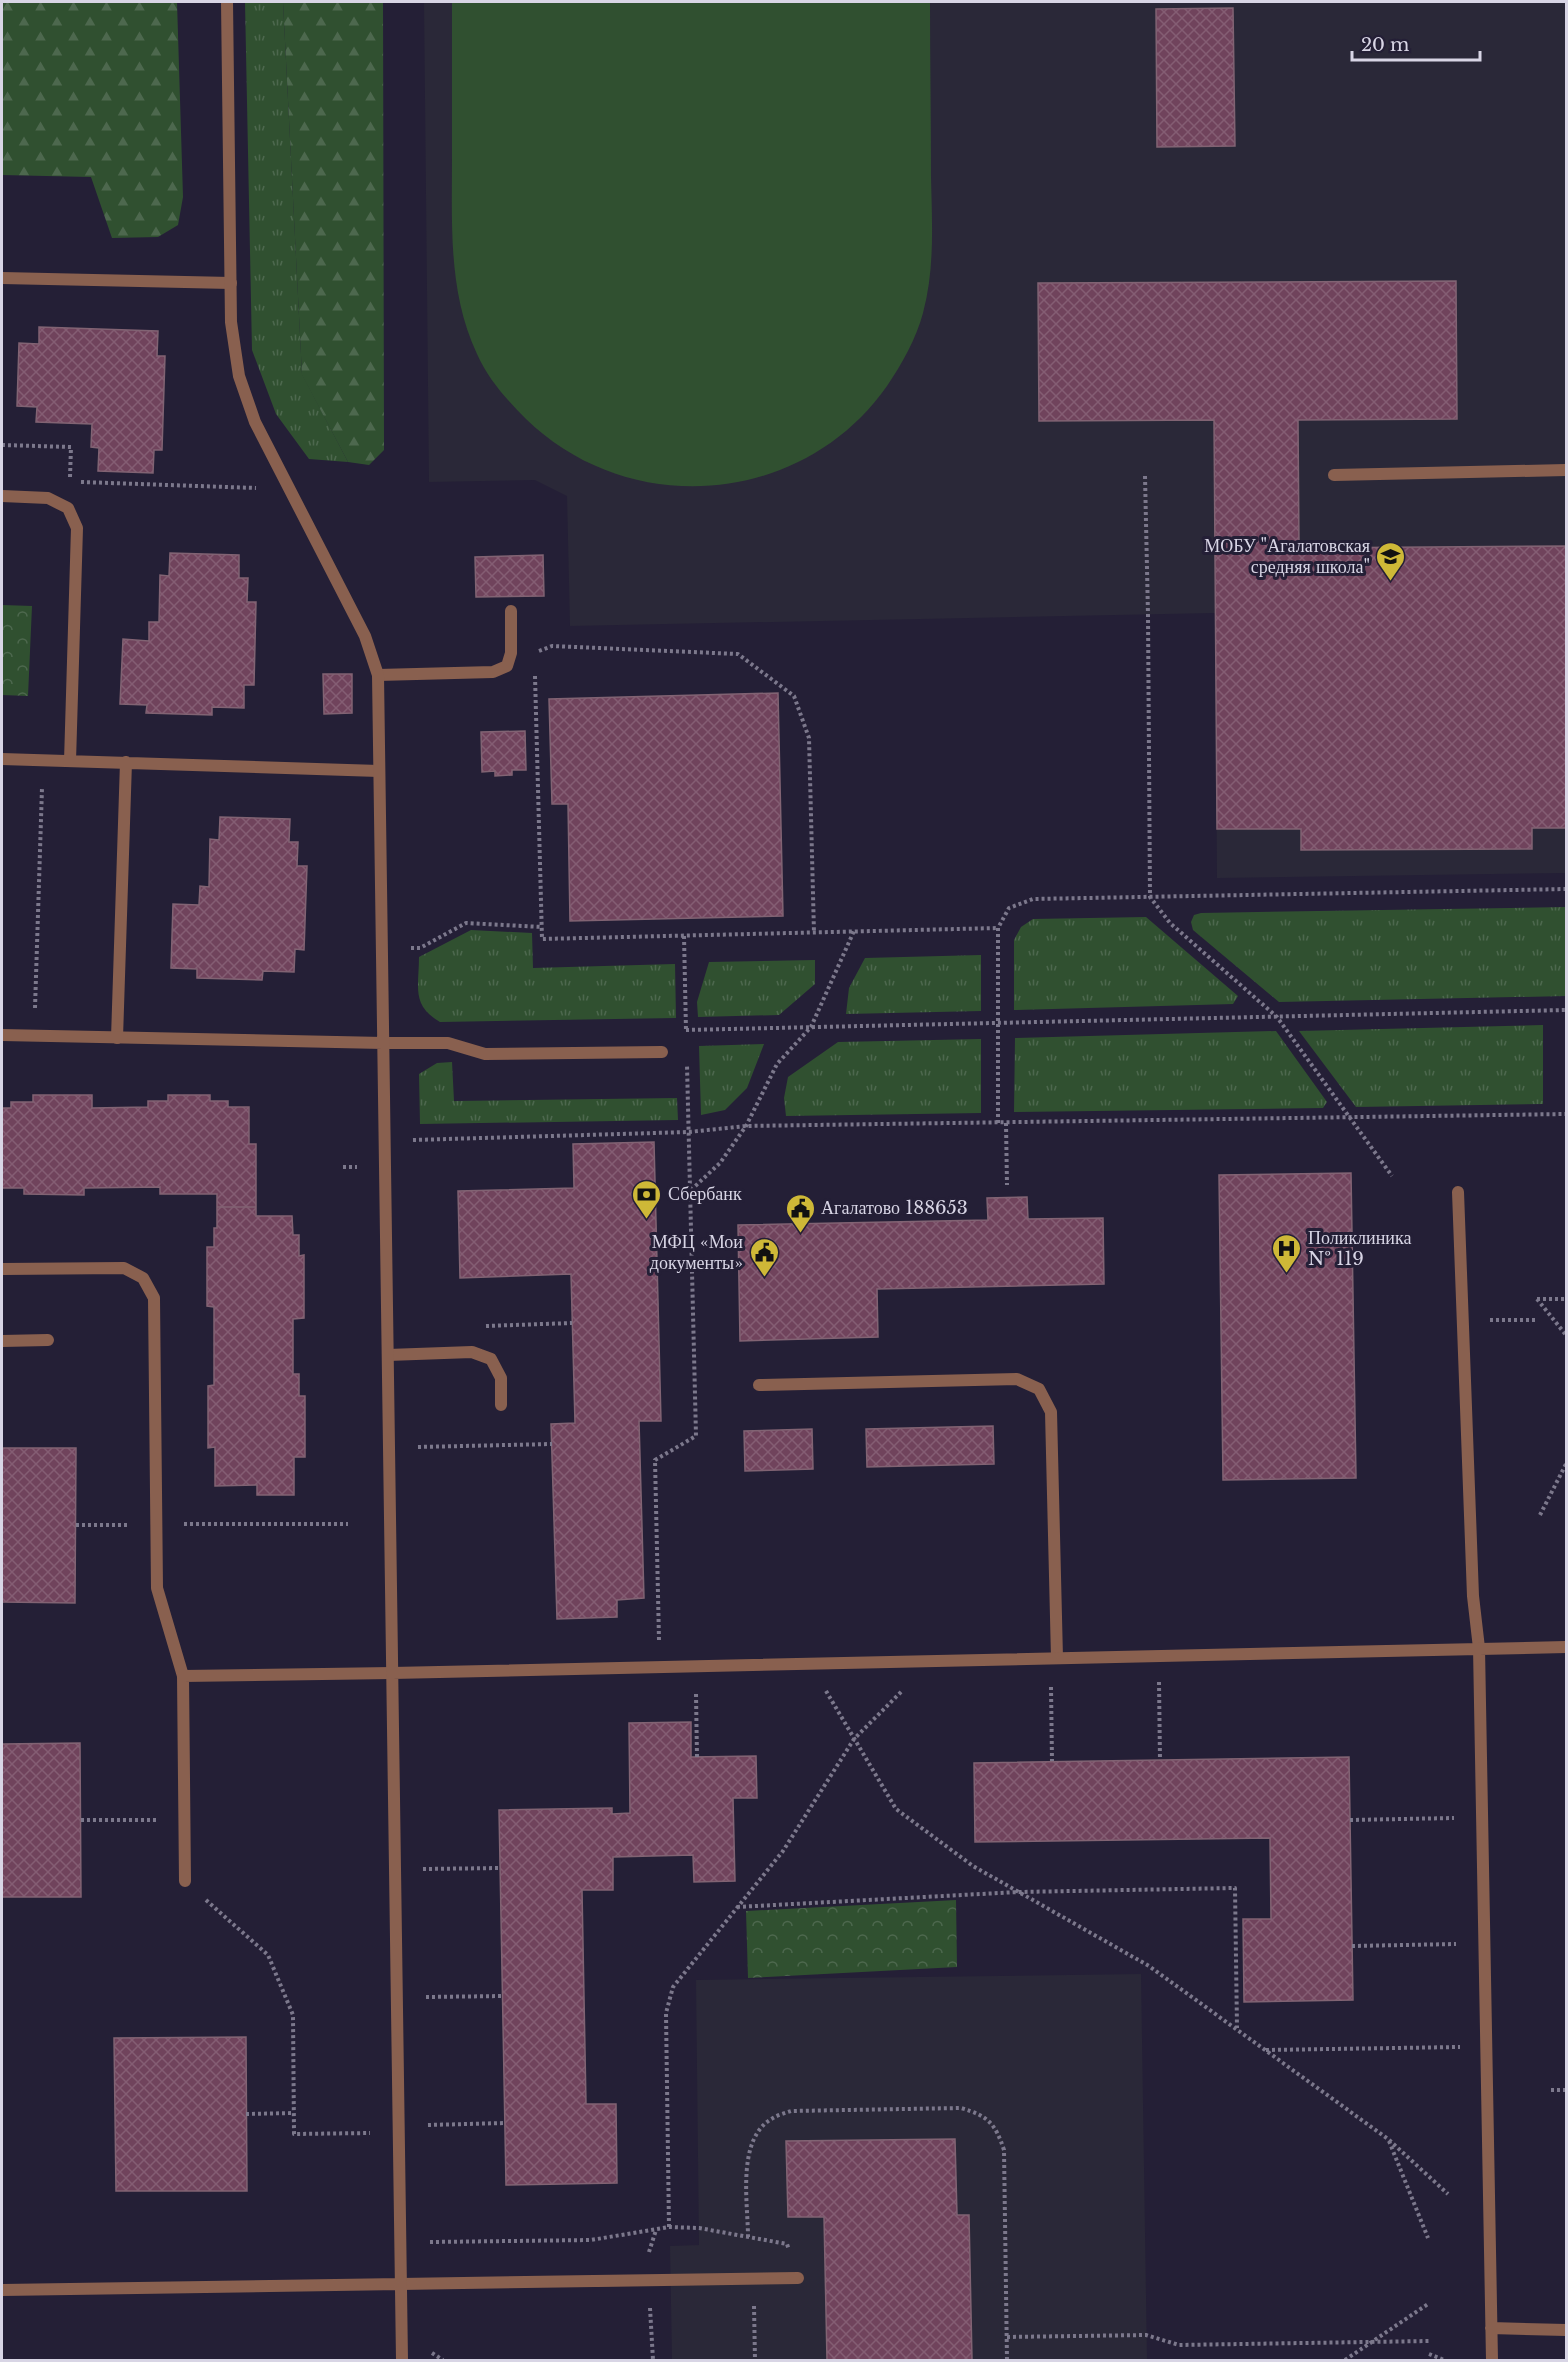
<svg xmlns="http://www.w3.org/2000/svg" width="1568" height="2362" viewBox="0 0 1568 2362" font-family="'Libre Baskerville',serif">
<style>
.education{fill:#2a2838}
.grass{fill:url(#grass-tufts)}
.forest{fill:url(#forest-firs)}
.park{fill:url(#park-crowns)}
.pitch{fill:#305030}
.building{fill:url(#building-cross-hatch);stroke:#816373;stroke-width:1.5}
.lines{fill:none;stroke-linecap:round;stroke-linejoin:round}
.path{stroke:#7c788c;stroke-width:4;stroke-dasharray:3 3;stroke-linecap:butt}
.service{stroke:#89604f;stroke-width:12}
.minor{stroke:#89604f;stroke-width:12}
.labels{text-anchor:middle;dominant-baseline:central;stroke-width:6;stroke-linejoin:round;paint-order:stroke}
.poi-label{font-size:18px;fill:#d8d5e5;stroke:#241f36;text-anchor:start}
</style>
<defs>
<pattern id="grass-tufts" width="24" height="20" patternUnits="userSpaceOnUse" patternTransform="scale(1.5)"><rect width="24" height="20" fill="#305030"/><path d="M3 7l-1-3M5 7V3M7 7l1-3M15 17l-1-3M17 17v-4M19 17l1-3" fill="none" stroke="#4d684e"/></pattern>
<pattern id="forest-firs" width="22" height="20" patternUnits="userSpaceOnUse" patternTransform="scale(1.5)"><rect width="22" height="20" fill="#305030"/><path d="M5 1l3.5 6h-7zM16 11l3.5 6h-7z" fill="#4d684e"/></pattern>
<pattern id="park-crowns" width="20" height="18" patternUnits="userSpaceOnUse" patternTransform="scale(1.5)"><rect width="20" height="18" fill="#305030"/><path d="M2 6a3 3 0 1 1 6 0M12 15a3 3 0 1 1 6 0" fill="none" stroke="#4d684e"/></pattern>
<pattern id="building-cross-hatch" width="8" height="8" patternUnits="userSpaceOnUse" patternTransform="scale(1.5)"><rect width="8" height="8" fill="#70435c"/><path d="M0 0l8 8M0 8l8-8" fill="none" stroke="#845d73"/></pattern>
</defs>
<rect width="100%" height="100%" fill="#241f36"/>
<path class="education" d="M424,2H1566V873L1217,878L1215,613L570,626L567,496L535,480L429,482Z
M1141,1974L1147,2360H672L670,2246L699,2245L696,1980Z"/>
<path class="grass" d="M245,2H283L302,374L348,462L309,459L276,414L252,350Z
M1566,907V996L1279,1002L1193,930L1191,922L1194,915L1201,913Z
M1146,917L1238,996L1233,1004L1014,1010V940L1021,927L1033,919Z
M471,930L532,933L533,968L675,964L676,1018L440,1022C411,1005 419,987 419,957Z
M981,955V1011L846,1014L849,988L865,958Z
M815,960V984L779,1015L698,1017L697,1002L709,962Z
M1543,1025V1104L1356,1107L1299,1031Z
M1276,1031L1327,1102L1323,1108L1014,1112L1015,1038Z
M981,1039V1113L786,1116L784,1098L788,1077L838,1042Z
M764,1044L747,1088L725,1110L701,1115L699,1046Z
M452,1062L454,1101L677,1098L678,1120L420,1124L419,1074L437,1063Z"/>
<path class="forest" d="M2,2H177L183,197L178,225L158,237L112,238L91,177L2,175Z
M283,2H383L384,450L369,465L348,462L302,375Z"/>
<path class="park" d="M2,605L32,606L28,696L2,695Z
M956,1900L957,1967L748,1978L746,1911Z"/>
<path class="pitch" d="M452,2H930C930,60 931,118 931,177C932,223 935,268 923,313C916,339 902,364 887,386C803,506 630,520 526,419C507,400 488,379 477,354C448,292 452,225 452,158C452,106 452,54 452,2Z"/>
<path class="building" d="M1233,8L1235,146L1157,147L1156,9Z
M1456,281L1457,419L1298,420L1299,548L1566,546V828H1532V849L1301,850V829H1217L1214,420L1039,421L1038,283Z
M39,327L158,331L157,356H165L162,450H154L153,473L98,471L99,448L91,447L92,424L36,422L37,407L17,406L19,343L39,344Z
M170,553L239,555V578H248L247,602H256L254,685H244V708L212,707V715L146,713L147,705L120,704L123,639L149,641V622H159L160,575L169,576Z
M543,555L544,596L476,597L475,557Z
M323,674H352V713L324,714Z
M778,693L783,916L570,921L568,804H552L549,699Z
M525,731L526,770H512V775L495,776V771L482,772L481,732Z
M220,817L290,819L289,842H298L297,866H307L304,950L295,949L294,972L263,971L262,980L197,978V969L171,968L173,904L199,905L200,886L209,887L210,839L219,840Z
M33,1095H92V1108L148,1107V1101H168V1095H210V1101H228V1107H249V1144H256V1207H217V1194H160V1187L84,1188V1195L24,1194V1188H2V1108H11V1102H33Z
M654,1142L661,1421H639L644,1598L617,1600V1617L557,1619L551,1424L575,1423L571,1274L460,1278L458,1191L574,1188L573,1144Z
M1351,1173L1356,1478L1223,1480L1219,1175Z
M1027,1197L1028,1219L1103,1218L1104,1284L877,1289L878,1337L740,1341L738,1225L988,1220L987,1198Z
M217,1207H256V1216H292L293,1235H299V1256L304,1255V1318L293,1319V1374H299V1396H305V1457H294V1495H257V1485L215,1486V1447L208,1448V1386L214,1385V1307L207,1306V1247H214V1228H217Z
M993,1426L994,1464L867,1467L866,1429Z
M812,1429L813,1469L745,1471L744,1431Z
M2,1448H76L75,1603L2,1602Z
M691,1722V1757L756,1756L757,1798H733L735,1881L694,1882L693,1855L613,1857V1890H582L586,2104H616L617,2183L506,2185L499,1810L612,1808V1814L630,1813L629,1723Z
M80,1743L81,1897H2V1744Z
M1349,1757L1353,2000L1244,2002L1243,1919H1271L1270,1838L975,1842L974,1763Z
M246,2037L247,2191H116L114,2038Z
M955,2139L957,2215H969L972,2360H827L824,2217H788L786,2141Z"/>
<g class="lines">
<path class="path" d="M2,445L71,447L70,477
M1145,476L1148,615L1150,897L1170,923L1277,1017L1392,1176
M81,482L256,488
M539,651L552,646L738,654L794,696L809,738L814,933
M535,676L542,939L998,928
M684,936L686,1031
M411,948H420L466,923L542,927
M35,1008L42,788
M686,1030L1566,1010
M998,1123V928L1009,908L1033,899L1566,889
M1006,1123L1007,1185
M413,1140L689,1132L746,1126L1566,1114
M343,1167H357
M691,1190L720,1163L746,1126L777,1064L811,1027L854,931
M1537,1299L1566,1335
M1537,1299H1566
M1490,1320H1537
M486,1326L572,1323
M418,1447L552,1444
M1540,1515L1566,1464
M184,1524H348
M76,1525H129
M659,1640L655,1460L696,1436L687,1065
M1159,1682L1160,1760
M1051,1687L1052,1761
M826,1691L896,1809L973,1866L1149,1966L1388,2139L1448,2194
M696,1694L697,1757
M81,1820H158
M1350,1820L1454,1818
M423,1869L500,1868
M206,1900L268,1955L293,2015L294,2134L370,2133
M737,1907L1018,1892L1235,1888L1237,2028
M1352,1946L1456,1944
M426,1997L503,1996
M1266,2050L1460,2047
M1551,2090H1566
M246,2114L294,2113
M428,2125L505,2123
M1389,2141L1428,2238
M669,2227L666,2013L673,1987L783,1851L854,1739L902,1691
M748,2237C748,2202 736,2138 773,2118C778,2115 785,2113 791,2111L961,2108C988,2116 995,2123 1004,2150L1007,2360
M430,2242L591,2240L669,2227L699,2228L787,2244L789,2250
M649,2252L656,2230
M754,2306L755,2360
M650,2308L653,2360
M1007,2337L1146,2335L1179,2345L1429,2341
M432,2353L443,2360
M1429,2354L1444,2360
M1345,2360L1428,2304"/>
<path class="service" d="M2,278L231,283
M1334,475L1566,470
M2,496L48,498L68,508L77,528L70,761
M378,675L493,672L507,666L511,653V611
M2,759L379,771
M117,1038L126,762
M383,1043H448L485,1054L662,1052
M1458,1192L1473,1596L1479,1648
M2,1269L124,1268L143,1278L154,1298L157,1588L183,1676L185,1881
M2,1341L48,1340
M388,1355L472,1352L491,1359L501,1378V1405
M759,1385L1017,1379L1039,1389L1051,1412L1057,1658
M183,1676L392,1673
M400,2284L798,2278"/>
<path class="minor" d="M227,2L231,322L239,376L255,422L365,636L378,675L402,2360
M2,1035L383,1043
M1479,1648L1492,2360
M392,1673L1566,1647
M2,2290L400,2284
M1491,2328L1566,2330"/>
</g>
<defs>
<symbol id="school-pin" viewBox="-11 -11 22 30"><path d="M0 17L-7.5 6A9.5 9.5 0 1 1 7.5 6Z" fill="#ceb837" stroke="#241f36"/><path d="M0-5L7-2L0 1L-7-2ZM-4 1L0 2.5L4 1V4Q0 6-4 4Z" fill="#111"/></symbol>
<symbol id="bank-pin" viewBox="-11 -11 22 30"><path d="M0 17L-7.5 6A9.5 9.5 0 1 1 7.5 6Z" fill="#ceb837" stroke="#241f36"/><path d="M-6-4H6V4H-6ZM0-2.3a2.3 2.3 0 1 0 0 4.6a2.3 2.3 0 1 0 0-4.6Z" fill="#111"/></symbol>
<symbol id="civic-pin" viewBox="-11 -11 22 30"><path d="M0 17L-7.5 6A9.5 9.5 0 1 1 7.5 6Z" fill="#ceb837" stroke="#241f36"/><path d="M-.6-6.5H3V-4.5H.6V-3L4-1V1h2V6H-6V1h2V-1L-.6-3ZM-1.2 2.5V6h2.4V2.5Z" fill="#111"/></symbol>
<symbol id="hospital-pin" viewBox="-11 -11 22 30"><path d="M0 17L-7.5 6A9.5 9.5 0 1 1 7.5 6Z" fill="#ceb837" stroke="#241f36"/><path d="M-5-5h3v3.5h4V-5h3V5h-3V1.5h-4V5h-3Z" fill="#111"/></symbol>
</defs>
<g fill-rule="evenodd">
<use href="#school-pin" x="1374" y="540" width="33" height="45"/>
<use href="#bank-pin" x="630" y="1178" width="33" height="45"/>
<use href="#civic-pin" x="784" y="1192" width="33" height="45"/>
<use href="#hospital-pin" x="1270" y="1232" width="33" height="45"/>
<use href="#civic-pin" x="748" y="1236" width="33" height="45"/>
</g>
<g class="labels">
<g class="poi-label">
<text x="1370" y="546" text-anchor="end">МОБУ "Агалатовская<tspan x="1370" dy="21">средняя школа"</tspan></text>
<text x="668" y="1194">Сбербанк</text>
<text x="821" y="1208">Агалатово 188653</text>
<text x="1308" y="1238">Поликлиника<tspan x="1308" dy="21">№ 119</tspan></text>
<text x="743" y="1242" text-anchor="end">МФЦ «Мои<tspan x="743" dy="21">документы»</tspan></text>
</g>
</g>
<rect width="1568" height="2362" fill="none" stroke="#d8d5e5" stroke-width="6"/>
<path d="M1352 51v9h128v-9" fill="none" stroke="#d8d5e5" stroke-width="3"/>
<text x="1361" y="51" font-size="18" fill="#d8d5e5" stroke="#241f36" stroke-width="4.5" paint-order="stroke">20 m</text>
</svg>
